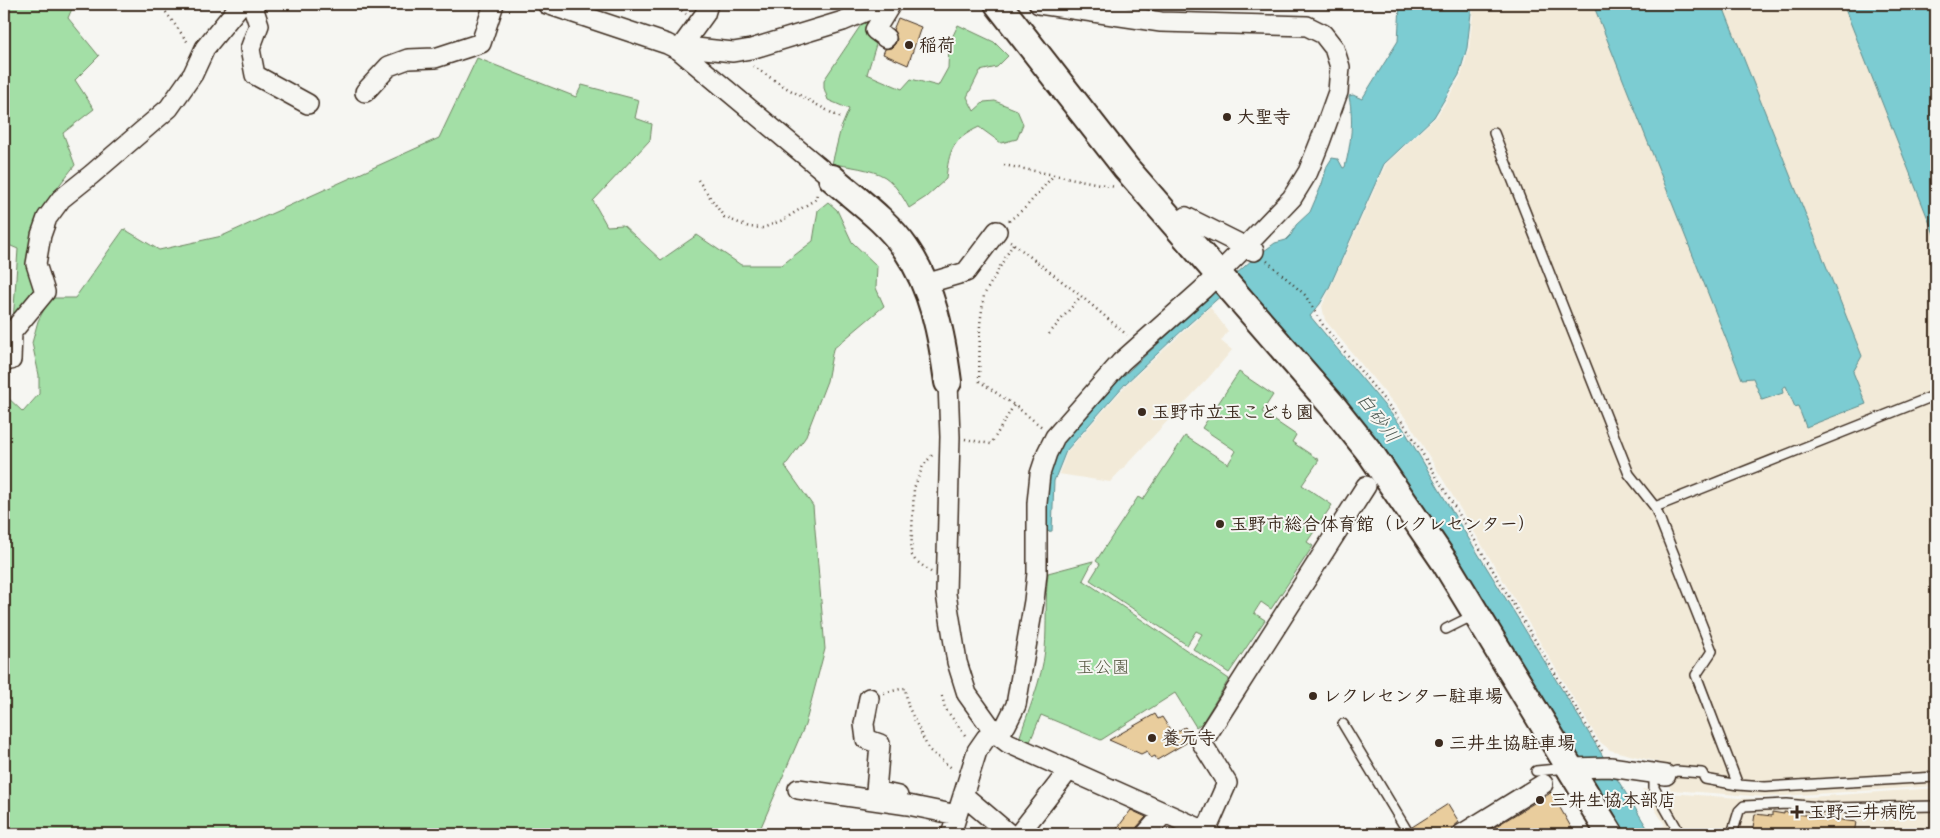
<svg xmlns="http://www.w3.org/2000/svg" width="1940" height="838" viewBox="0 0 1940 838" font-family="Caveat,'Klee One',sans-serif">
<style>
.built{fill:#f2ead8}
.green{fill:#a3dfa6;stroke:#6f8462}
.water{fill:#7bccd2;stroke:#618b8a}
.building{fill:#e9cd9d;stroke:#3b2a1e}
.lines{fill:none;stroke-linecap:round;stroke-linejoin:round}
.lane-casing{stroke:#3b2a1e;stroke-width:12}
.street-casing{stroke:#3b2a1e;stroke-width:22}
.secondary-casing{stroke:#3b2a1e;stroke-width:30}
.path{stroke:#3b2a1e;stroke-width:2.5;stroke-dasharray:1 4;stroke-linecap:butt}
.lane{stroke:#f6f6f2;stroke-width:9}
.street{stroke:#f6f6f2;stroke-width:19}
.secondary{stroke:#f6f6f2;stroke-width:26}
.poi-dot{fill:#3b2a1e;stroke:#f6f6f2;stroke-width:2}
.labels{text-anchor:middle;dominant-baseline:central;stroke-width:4;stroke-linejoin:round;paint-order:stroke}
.poi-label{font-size:18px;font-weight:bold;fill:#3b2a1e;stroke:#f6f6f2;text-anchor:start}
.park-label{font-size:18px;fill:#555740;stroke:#f6f6f2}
.water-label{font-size:19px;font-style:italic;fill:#4e5b54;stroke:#f6f6f2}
</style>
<rect width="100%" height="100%" fill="#f6f6f2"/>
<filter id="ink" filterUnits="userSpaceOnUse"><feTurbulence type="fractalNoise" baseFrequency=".02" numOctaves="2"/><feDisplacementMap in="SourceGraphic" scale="10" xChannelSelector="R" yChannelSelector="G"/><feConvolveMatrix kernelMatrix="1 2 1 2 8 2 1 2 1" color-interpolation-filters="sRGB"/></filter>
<g filter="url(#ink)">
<path class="built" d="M1474,4H1936V786L1767,797L1671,790L1658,762L1610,750L1599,741L1408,421L1325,320L1322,306L1386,164L1437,116L1461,76L1469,48Z
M1210,307L1228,331L1221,341L1232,350L1210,376L1110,482L1059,474L1067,452L1127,384Z
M1936,788V834H1655L1653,832L1665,825L1642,789L1669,793L1767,800Z"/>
<path class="green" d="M4,4H74L68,18L99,56L75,80L94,109L63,133L75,165L43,206L31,264L40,291L13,322L18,249L4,243Z
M882,10L878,38L867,74L902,89L911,79L938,86L948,68L949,44L958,25L994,42L1008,56L997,67L980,71L967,97L974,111L984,102L995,101L1017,110L1023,124L1017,139L1001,143L979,127C952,140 949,150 946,179L926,197L909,208C903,197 895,184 885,177C872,169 847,166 832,164L841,128L849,109L828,100L824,88V80L867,16Z
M477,58L576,97L582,85L639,100L635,118L652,124L650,140L593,201L607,226L623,225L661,260L697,235L741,265H782L813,241L818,210L828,202L837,210L852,242L877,266L876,288L884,306L833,349L827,381L805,438L785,466L813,506L825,649L805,725L758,834H4V394L23,412L39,394V375L32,343L38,321L50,298H75L124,229L159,250L222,236L439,138Z
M1239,372L1273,395L1262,412L1296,435L1292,442L1319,460L1302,485L1332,505L1307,542L1313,546L1271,609L1261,602L1254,613L1265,620L1229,673L1193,649L1202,634L1196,631L1187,645L1090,580L1100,564L1096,561L1138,497L1143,500L1185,436L1228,464L1236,451L1202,428Z
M1093,561L1083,580L1229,679L1202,723L1196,727L1175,693L1101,740L1041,715L1029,744L1019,739C1028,711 1042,680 1045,650C1047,625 1045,599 1048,573Z"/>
<path class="water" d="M1400,4H1472L1467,48L1459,75L1434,117L1384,164L1328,290L1320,304L1310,316L1403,428L1456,518L1651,834H1626L1380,446L1241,278L1189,324L1125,384L1066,451L1054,481L1052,531L1044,532L1047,480L1052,463L1059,448L1121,378L1184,320L1253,259L1275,243L1286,240L1291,235L1296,225L1310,212L1322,184L1327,166L1332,158L1338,159L1343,168L1345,167C1351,143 1354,121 1349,96L1353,95L1362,99L1398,41Z
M1593,4H1722L1862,356L1853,372L1866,404L1806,427L1798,406L1795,407L1786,386L1782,388L1783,393L1762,400L1753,378L1742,379Z
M1843,4H1936V239Z"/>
<path class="building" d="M898,18L921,27L908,65L883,54L885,49L891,48L895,44L897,39L893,30Z
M1155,714L1158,719L1162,717L1173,734L1185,727L1192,738L1191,740L1157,760L1155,756L1151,758L1147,751L1141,754L1109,740Z
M1551,792L1575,834H1483L1549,794Z
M1448,804L1459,822L1452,828L1451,834H1415L1412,827Z
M1131,810L1146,817L1137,827L1135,834H1113Z
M1772,812L1784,814V812L1856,822L1854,834H1752L1755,814L1772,816Z"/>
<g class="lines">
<defs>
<path id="lane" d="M1494,133L1629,474L1655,507L1712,651L1696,675L1738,785
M1655,507L1936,395
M1446,629L1474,615
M1343,724L1409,834
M1536,771L1567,768
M1654,773V788L1680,834
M1666,775L1676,771L1702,773L1705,779L1738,785L1765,787L1936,777
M1732,834L1739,811L1744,806L1787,804L1829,808L1936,806"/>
<path id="street" d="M252,4L259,25L250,49L255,75L308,104
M547,4L667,44L679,50L832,178
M886,38L875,30L891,4
M679,50L696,48L733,52L751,49L843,21L883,4
M679,50L705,14L708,4
M365,92L389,66L408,59L435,58L481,43L494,4
M1175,226L1186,217L1254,251
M925,284L966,272L997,231
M11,360L12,332L45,292L36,264L41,235L47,218L61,199L91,175L169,108L193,74L205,48L241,4
M948,382L950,437L946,594L957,662L967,694L995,733L1008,743L1212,834
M869,698L864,724L866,739L880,744L876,791L898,796
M1570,768L1610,767L1666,775
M798,789L908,805L957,815
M963,795L1009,834
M1206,831L1227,783L1202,743L1366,486
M951,834L977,751L986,738L1006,725L1016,705L1034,601L1037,573V503L1040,474L1047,453L1055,437L1121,362L1203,289L1246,246L1292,198L1308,172L1320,142L1338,92L1340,67L1334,48L1323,34L1307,26L1161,22L1039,4
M1019,834L1069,770
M1146,834L1164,813
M1462,834L1543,784"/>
<path id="secondary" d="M998,4L1126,168L1332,405L1371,454L1444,561L1610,834
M832,178C857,200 887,221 906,249C933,288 942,337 948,382"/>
</defs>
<use href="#lane" class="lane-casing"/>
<use href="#street" class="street-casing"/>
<use href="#secondary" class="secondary-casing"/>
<path class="path" d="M160,4L189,44
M674,4L686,14
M753,66L783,86L841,118
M1004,165L1115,187
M698,180L724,217L749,227L763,228L783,220L816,199L817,193
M1009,221L1026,207L1053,176
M1010,241L1081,296L1127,335
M1013,244L984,295L980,324L979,381L1014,405
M1267,261L1305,295L1323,325L1407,428L1602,751
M1049,334L1081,296
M965,439L991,444L1014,405L1042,427
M931,572L915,560L911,554L914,488L923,466L933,454
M884,693L905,688L908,706L929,750L953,769
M942,696L945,708L967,738"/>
<use href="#lane" class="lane"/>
<use href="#street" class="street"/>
<use href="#secondary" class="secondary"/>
</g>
</g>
<g class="poi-dot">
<circle cx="909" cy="45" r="5"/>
<circle cx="1227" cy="117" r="5"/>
<circle cx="1142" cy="412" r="5"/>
<circle cx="1220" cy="524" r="5"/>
<circle cx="1313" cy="696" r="5"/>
<circle cx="1152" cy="738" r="5"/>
<circle cx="1439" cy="743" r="5"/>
<circle cx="1540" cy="800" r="5"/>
<path d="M1794.5 804.5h5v5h5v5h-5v5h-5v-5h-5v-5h5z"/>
</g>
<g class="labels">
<g class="poi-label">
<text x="919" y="45">稲荷</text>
<text x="1237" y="117">大聖寺</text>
<text x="1152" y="412">玉野市立玉こども園</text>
<text x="1230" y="524">玉野市総合体育館（レクレセンター）</text>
<text x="1323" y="696">レクレセンター駐車場</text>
<text x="1162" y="738">養元寺</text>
<text x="1449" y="743">三井生協駐車場</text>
<text x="1550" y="800">三井生協本部店</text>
<text x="1808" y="812">玉野三井病院</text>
</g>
<g class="park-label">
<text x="1103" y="667">玉公園</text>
</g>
<g class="water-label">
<text transform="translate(1378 418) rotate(53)">白砂川</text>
</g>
</g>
<rect width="1940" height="838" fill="none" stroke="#f6f6f2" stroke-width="20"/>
<rect x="10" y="10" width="1920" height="818" fill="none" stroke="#3b2a1e" stroke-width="2" filter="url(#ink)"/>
</svg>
